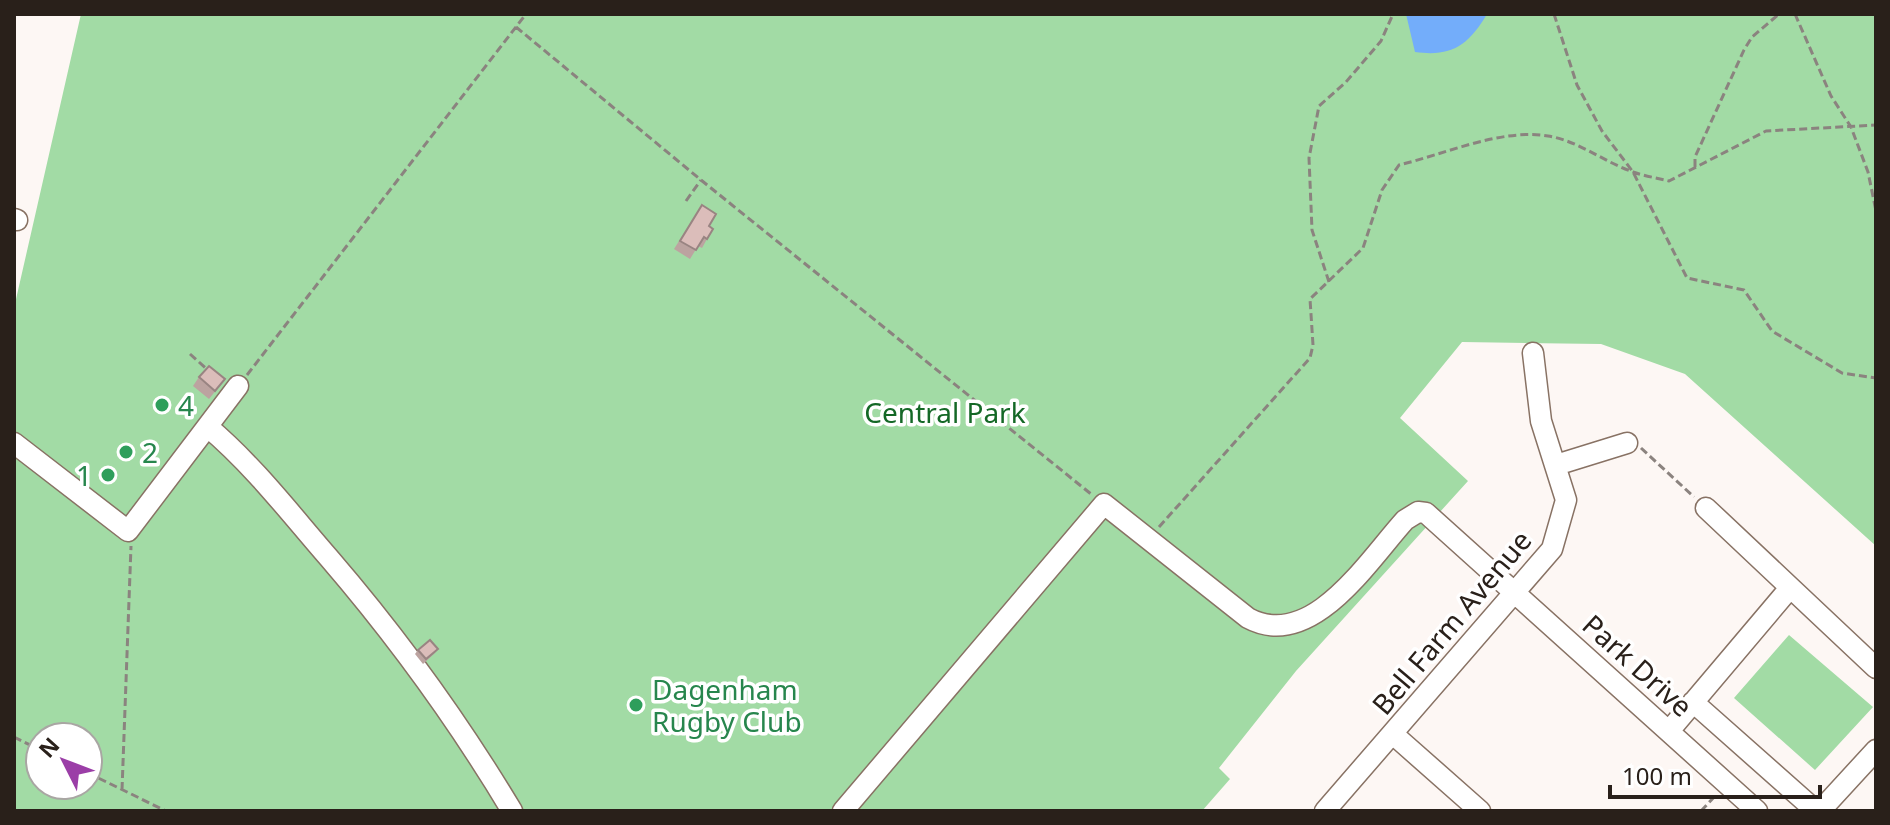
<svg xmlns="http://www.w3.org/2000/svg" width="1890" height="825" viewBox="0 0 1890 825" font-family="'Noto Sans',sans-serif">
<style>
.green{fill:#a2dba5;fill-rule:evenodd}
.water{fill:#73adfa}
.lines{fill:none;stroke-linecap:round;stroke-linejoin:round}
.minor-casing{stroke:#887264;stroke-width:23}
.path{stroke:#8b837f;stroke-width:3;stroke-dasharray:8 4;stroke-linecap:butt}
.minor{stroke:#fff;stroke-width:20}
.wall{fill:#bca3a0}
.building{fill:#dbbdba;stroke:#998482;stroke-width:2}
.leisure-dot{fill:#2e9e5b;stroke:#fff;stroke-width:3}
.labels{text-anchor:middle;dominant-baseline:central;stroke-width:7;stroke-linejoin:round;paint-order:stroke}
.leisure-label{font-size:28px;fill:#27864d;stroke:#fff;text-anchor:start}
.park-label{font-size:28px;fill:#146826;stroke:#fff}
.street-label{font-size:28px;fill:#29201a;stroke:#fff}
</style>
<rect width="100%" height="100%" fill="#fdf7f4"/>
<path class="green" d="M81,14H1876V546L1685,374L1601,344L1462,342L1400,418L1468,481L1296,671L1219,768L1230,779L1202,811H14V308ZM40,737H88V785H40Z
M1789,635L1873,707L1815,770L1734,698Z"/>
<path class="water" d="M1406,14H1487C1468,46 1451,57 1415,52Z"/>
<g class="lines">
<defs>
<path id="minor" d="M14,219L17,220
M208,427C254,466 289,512 329,558C397,637 458,721 512,811
M14,443L128,531L238,386
M1556,465L1627,443
M1706,508L1876,668
M1693,702L1816,811
M1669,731L1789,589
M1394,735L1480,811
M843,811L1104,504L1248,618C1311,652 1367,562 1405,520L1418,512L1426,513L1757,811
M1325,811L1552,549L1566,500L1541,421L1533,353
M1820,811L1876,750"/>
</defs>
<use href="#minor" class="minor-casing"/>
<path class="path" d="M1554,14L1577,85L1602,131L1633,172L1687,278L1744,290L1772,331L1842,373L1876,378
M1795,14L1831,96L1851,127L1868,172L1876,211
M516,27L701,180L1091,494
M1695,167V157L1744,50L1752,37L1779,14
M686,201L701,180
M1329,282L1312,230L1309,158L1319,106L1346,82L1381,41L1393,14
M190,354L209,371
M247,375L526,14
M1641,448L1694,497
M1159,527L1310,358L1313,345L1310,299L1363,248L1382,190L1399,165C1445,154 1502,128 1548,136C1579,141 1604,162 1633,172C1644,176 1657,178 1669,181L1766,131L1876,125
M14,737L40,750
M88,773L166,811
M122,790L131,546
M1701,811L1715,796"/>
<use href="#minor" class="minor"/>
</g>
<path class="wall" d="M702,205L709,226L707,239L702,248L698,246L690,259L674,249Z
M199,377L225,379L209,399L193,386Z
M438,649L435,653L423,664L415,654L418,650Z"/>
<path class="building" d="M702,205L716,214L709,226L713,229L707,239L704,237L696,250L680,241Z
M209,366L225,379L215,391L199,377Z
M430,640L438,649L426,659L418,650Z"/>
<g class="leisure-dot">
<circle cx="162" cy="405" r="8"/>
<circle cx="126" cy="452" r="8"/>
<circle cx="108" cy="475" r="8"/>
<circle cx="636" cy="705" r="8"/>
</g>
<g class="labels">
<g class="leisure-label">
<text x="178" y="405">4</text>
<text x="142" y="452">2</text>
<text x="92" y="475" text-anchor="end">1</text>
<text x="652" y="689">Dagenham<tspan x="652" dy="32">Rugby Club</tspan></text>
</g>
<g class="park-label">
<text x="945" y="412">Central Park</text>
</g>
<g class="street-label">
<text transform="translate(1451 622) rotate(-50)">Bell Farm Avenue</text>
<text transform="translate(1638 665) rotate(42)">Park Drive</text>
</g>
</g>
<rect width="1890" height="825" fill="none" stroke="#29201a" stroke-width="32"/>
<g transform="translate(64 761) rotate(312)"><circle r="38" fill="#ffffff" stroke="#a9a6a3" stroke-width="2"/>
<path d="M0-6L14 30L0 20L-14 30Z" fill="#9b3ea7"/>
<text y="-12" font-size="22" font-weight="bold" text-anchor="middle" fill="#29201a">N</text>
</g>
<path d="M1610 785v12h210v-12" fill="none" stroke="#29201a" stroke-width="4"/>
<text x="1622" y="785" font-size="24" fill="#29201a" stroke="#ffffff" stroke-width="6" paint-order="stroke">100 m</text>
</svg>
